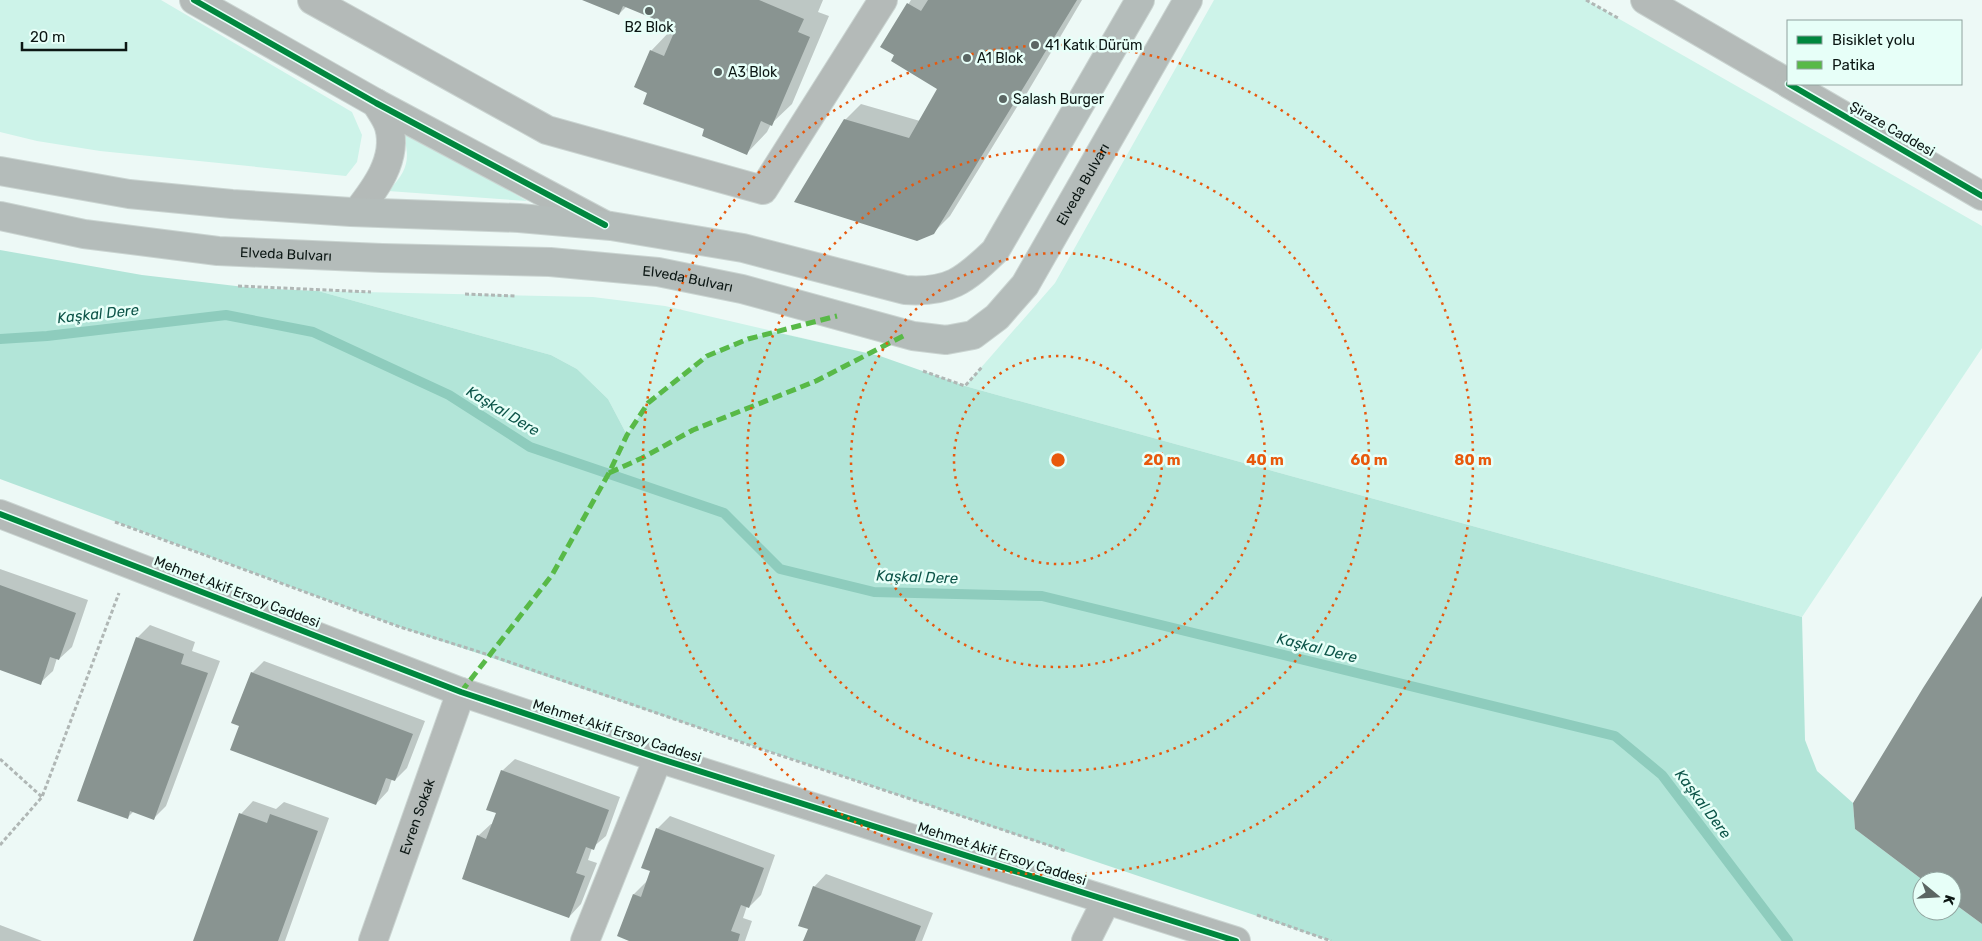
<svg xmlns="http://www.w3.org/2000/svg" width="1982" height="941" viewBox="0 0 1982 941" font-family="Rubik,sans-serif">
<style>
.green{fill:#cdf3e9}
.forest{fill:#b2e5d8}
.shadow{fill:#0003}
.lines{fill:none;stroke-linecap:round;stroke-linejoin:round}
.stream{stroke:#8eccbd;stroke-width:10}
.building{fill:#899491}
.minor-casing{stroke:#cad4d1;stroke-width:30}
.major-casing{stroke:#cad4d1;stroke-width:30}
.path{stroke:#b0b7b5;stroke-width:3;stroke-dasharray:4 2.5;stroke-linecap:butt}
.minor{stroke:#b4bab8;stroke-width:28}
.major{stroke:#b4bcba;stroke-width:28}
.quiet{stroke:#58b947;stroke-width:5;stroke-dasharray:10 5;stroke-linecap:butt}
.cycleway-casing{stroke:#e7fff8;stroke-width:9}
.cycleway{stroke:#00873e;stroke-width:6}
.ring{fill:none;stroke:#e8590c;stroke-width:2.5;stroke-dasharray:2.5 5}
.poi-dot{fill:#5b6663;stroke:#e7fff8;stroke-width:2}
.labels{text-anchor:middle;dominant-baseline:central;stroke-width:5;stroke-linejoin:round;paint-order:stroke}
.poi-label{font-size:14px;fill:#0c1714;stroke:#e7fff8;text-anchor:start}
.street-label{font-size:14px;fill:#0c1714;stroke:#e7fff8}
.water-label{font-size:15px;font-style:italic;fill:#0c5448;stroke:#e7fff8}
.centre{fill:#e8590c;stroke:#e7fff8;stroke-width:2.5}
.ring-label{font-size:15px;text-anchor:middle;font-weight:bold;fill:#e8590c;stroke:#e7fff8;stroke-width:5;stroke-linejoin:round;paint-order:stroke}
</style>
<rect width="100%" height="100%" fill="#edf9f6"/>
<path class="green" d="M0,0H161L352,112L362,135L357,162L346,176L100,151L37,141L0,132Z
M1214,0H1586L1982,226V348L1802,617L965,386L1055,283Z
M401,126L527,201L388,191C411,168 410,156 401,126Z
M318,291L593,297L665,306L880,356L776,332L748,339L707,356L648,403L627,435L608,399L577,369L551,355Z"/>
<path class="forest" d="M0,250L142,275L253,288L318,291L551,355L577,369L608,399L627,435L648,403L707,356L748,339L775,332L880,356L965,386L1802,617L1805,740L1817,771L1853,803L1855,829L1924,881H1922V911H1952V902L1982,924V941H1331L400,627L0,479Z"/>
<path class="shadow" d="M586,0H823L818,12L829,16L792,104L771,124L767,132L747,153L649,92L651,51L671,30L675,32L677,27L627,6L619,14Z
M911,0H1082L1027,93L1023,97L950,216L933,233L845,120L861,104L920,121L939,89L882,46Z
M0,569L88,600L72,647L59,659L57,658L53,671L40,683L0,669Z
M150,625L195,642L192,651L220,661L166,806L154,818L134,811L127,818L137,638Z
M264,661L425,721L407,768L395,780L392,779L388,791L376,804L241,725L252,673Z
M515,759L620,797L606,836L592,848L588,860L597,863L581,904L569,917L478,836L491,824H493L497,812L502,771Z
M253,801L276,809L284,802L329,818L285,941H194L241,814Z
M670,816L775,855L761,895L749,907L747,906L743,918L752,921L745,941H633L634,894L646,882L652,871L657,829Z
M826,874L933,913L922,941H802L805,940L809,929L814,887Z
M0,925L42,941H0Z"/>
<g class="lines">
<path class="stream" d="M0,339L47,336L226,315L313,332L449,395L530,447L724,513L780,569L874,592L1042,596L1615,736L1662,775L1788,941"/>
</g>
<path class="building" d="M582,0H759L804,19L798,32L810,37L772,126L761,121L747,155L702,136L704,129L643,104L647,93L634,87L650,50L664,56L676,28L623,6L619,15Z
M928,0H1077L934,234L917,241L794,202L844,119L909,138L937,89L891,61L894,55L880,47L907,3L921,11Z
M0,585L76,613L59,660L50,657L41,685L0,670Z
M1982,596V924L1952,902V881H1924L1855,829L1853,803L1923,688Z
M136,637L184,654L181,664L208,673L154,820L130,811L128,819L77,801Z
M251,672L413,734L395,781L386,778L376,805L230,750L239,726L231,723Z
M501,770L609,810L594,850L586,847L576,873L585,876L569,918L462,879L477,835L486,839L496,813L486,810Z
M239,813L267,823L270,814L318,831L278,941H193Z
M656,828L764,868L749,908L741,905L731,931L740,934L738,941H629L617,936L633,894L641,897L650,871L641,868Z
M813,886L921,926L915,941H803L808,929L798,926Z"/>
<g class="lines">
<defs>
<g id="minor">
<path d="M194,0L376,103L605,225"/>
<path d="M312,0L547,130L763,190L883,0"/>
<path d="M1645,0L1788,83"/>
<path d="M1789,84L1982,196"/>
<path d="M357,212C375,189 398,159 389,127C387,119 380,110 376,103"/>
<path d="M0,514L461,692L658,758L1236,941"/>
<path id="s1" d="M373,941L461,692"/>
<path d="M585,941L658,758"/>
<path d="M1086,941L1106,901"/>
</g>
<g id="major">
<path d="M0,171L129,194L232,204L351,212L519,218L611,226L743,248L905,290C949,293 964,281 995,251L1140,0"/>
<path id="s2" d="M0,216L84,234L218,251L382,258L550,262L658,272L742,289L913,336L946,340L973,335L997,317L1025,285L1188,0"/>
</g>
</defs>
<use href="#minor" class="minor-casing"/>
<use href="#major" class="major-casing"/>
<path class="path" d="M1586,0L1618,18
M238,286L371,292
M465,294L516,296
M923,371L965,386L983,366
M115,522L400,627L489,655L752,746L1066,851
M0,759L42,797
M0,845L42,797L119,593
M1257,915L1331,941"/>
<use href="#minor" class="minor"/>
<use href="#major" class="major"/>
<path class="quiet" d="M609,473L642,458L693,430L816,381L907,334
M461,692L552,575L609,473L627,435L648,403L707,356L748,339L837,316"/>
<defs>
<path id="cycleway" d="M194,0L376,103L605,225
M1789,84L1982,196
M0,514L461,692L658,758L1236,941"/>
</defs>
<use href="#cycleway" class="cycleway-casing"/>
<use href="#cycleway" class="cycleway"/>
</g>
<g class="ring">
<circle cx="1058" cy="460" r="104"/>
<circle cx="1058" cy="460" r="207"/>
<circle cx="1058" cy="460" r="311"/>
<circle cx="1058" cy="460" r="415"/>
</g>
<g class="poi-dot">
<circle cx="649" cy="11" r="5"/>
<circle cx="1035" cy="45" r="5"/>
<circle cx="967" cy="58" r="5"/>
<circle cx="718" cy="72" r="5"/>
<circle cx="1003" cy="99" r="5"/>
</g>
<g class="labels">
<g class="poi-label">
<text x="649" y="27" text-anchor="middle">B2 Blok</text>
<text x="1045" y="45">41 Katık Dürüm</text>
<text x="977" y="58">A1 Blok</text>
<text x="728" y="72">A3 Blok</text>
<text x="1013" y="99">Salash Burger</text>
</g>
<g class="street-label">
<text transform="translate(1892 129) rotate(30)">Şiraze Caddesi</text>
<text stroke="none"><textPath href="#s2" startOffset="1174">Elveda Bulvarı</textPath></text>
<text stroke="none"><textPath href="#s2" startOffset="289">Elveda Bulvarı</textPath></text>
<text stroke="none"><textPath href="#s2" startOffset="692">Elveda Bulvarı</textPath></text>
<text transform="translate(237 592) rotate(21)">Mehmet Akif Ersoy Caddesi</text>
<text transform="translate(617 731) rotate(18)">Mehmet Akif Ersoy Caddesi</text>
<text stroke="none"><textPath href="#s1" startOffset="132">Evren Sokak</textPath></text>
<text transform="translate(1002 854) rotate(18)">Mehmet Akif Ersoy Caddesi</text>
</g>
<g class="water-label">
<text transform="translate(98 314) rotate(-6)">Kaşkal Dere</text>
<text transform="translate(503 411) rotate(31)">Kaşkal Dere</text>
<text transform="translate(917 577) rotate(2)">Kaşkal Dere</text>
<text transform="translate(1317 648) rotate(14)">Kaşkal Dere</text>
<text transform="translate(1703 804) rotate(53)">Kaşkal Dere</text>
</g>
</g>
<circle cx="1058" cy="460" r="8" class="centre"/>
<g class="ring-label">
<text x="1162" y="465">20 m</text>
<text x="1265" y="465">40 m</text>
<text x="1369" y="465">60 m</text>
<text x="1473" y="465">80 m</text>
</g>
<rect x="1787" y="20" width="175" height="65" fill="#e7fff8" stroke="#8fa29d"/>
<rect x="1797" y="36" width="25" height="8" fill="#00873e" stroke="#8fa29d"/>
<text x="1832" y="45" font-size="15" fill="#0c1714">Bisiklet yolu</text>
<rect x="1797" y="61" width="25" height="8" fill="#58b947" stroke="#8fa29d"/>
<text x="1832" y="70" font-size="15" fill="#0c1714">Patika</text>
<g transform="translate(1937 896) rotate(108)"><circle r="24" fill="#e7fff8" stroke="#8fa29d"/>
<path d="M0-4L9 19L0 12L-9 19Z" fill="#5b6663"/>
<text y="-8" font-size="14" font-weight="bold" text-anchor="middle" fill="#0c1714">K</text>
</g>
<path d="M22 42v8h104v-8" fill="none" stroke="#0c1714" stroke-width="2.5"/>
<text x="30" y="42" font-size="15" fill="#0c1714" stroke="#e7fff8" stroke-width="4" paint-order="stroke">20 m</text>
</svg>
